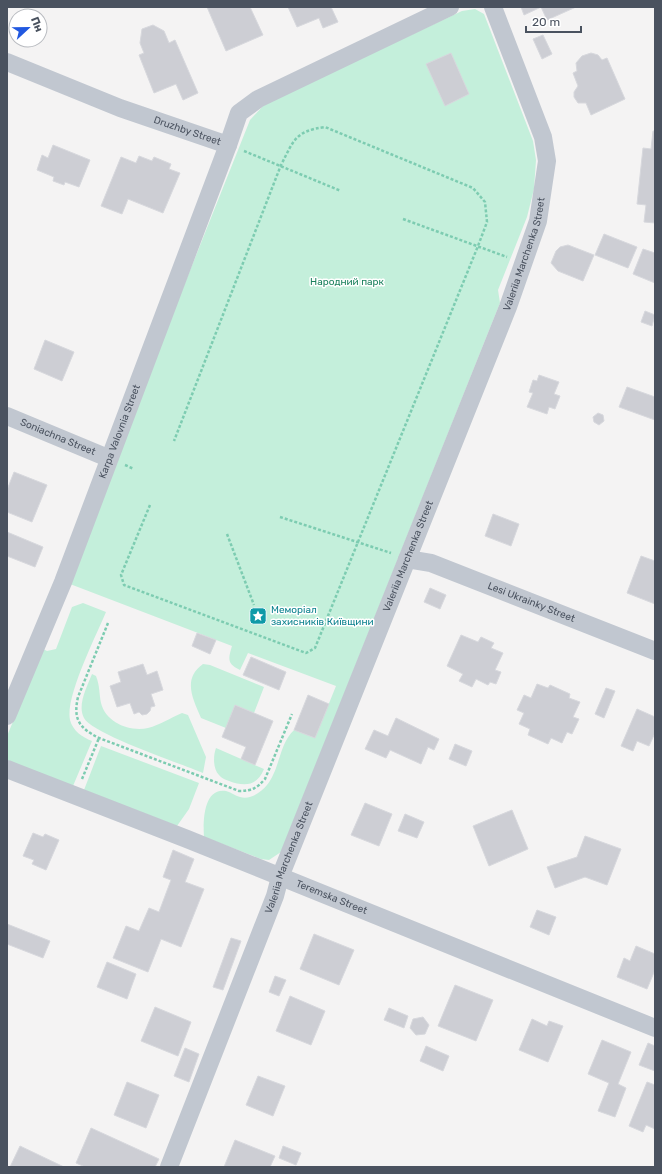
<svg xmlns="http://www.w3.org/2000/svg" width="662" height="1174" viewBox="0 0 662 1174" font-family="Rubik,sans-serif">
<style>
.green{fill:#c4efdb}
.building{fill:#cdced4;stroke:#d7d8dd}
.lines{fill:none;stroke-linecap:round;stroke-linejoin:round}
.path{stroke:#7dccb1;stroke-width:2.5;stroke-dasharray:3 2;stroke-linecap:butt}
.minor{stroke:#c1c7d0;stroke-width:18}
.labels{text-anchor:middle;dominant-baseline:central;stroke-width:3;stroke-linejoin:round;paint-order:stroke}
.street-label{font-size:10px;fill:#4a525f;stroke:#fff}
.park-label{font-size:10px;fill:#1b815d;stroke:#fff}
.culture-label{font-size:10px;fill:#0d838f;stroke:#fff;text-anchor:start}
</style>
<rect width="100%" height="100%" fill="#f4f3f3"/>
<path class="green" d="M475,9L484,14L533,141L536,160L534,189L527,217L498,290L500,303L281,852L269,860L261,859L204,837C203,823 203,787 226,791C231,792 235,796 240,797C251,800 261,792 267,785C280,769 279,744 294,730L315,738L336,686L248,653L240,670C227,664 228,659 232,646L70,584L130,421L250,120L263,106L287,93L462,11Z
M83,603L106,612C96,636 65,697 70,720C73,731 82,737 92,741L73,786L7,761V736L43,649L47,651L56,649L72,607Z
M203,664L210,665L264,687L254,713L235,705L226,728L201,718C193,699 182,679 203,664Z
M92,674L96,676C100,686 99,694 101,703C106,723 130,732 148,728C160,725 170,718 182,713L188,715L206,757L203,773C182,764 92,734 84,718C77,705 87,687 92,674Z
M101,746L199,783L189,809L177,826L84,790Z
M216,748L264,769C257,786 245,787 229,781C226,780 221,778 219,775C213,769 213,756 216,748Z"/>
<path class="building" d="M207,7H250L263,35L226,51Z
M288,7H331L338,22L323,28L319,18L297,27Z
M521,7H576L547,20L541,7L524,15Z
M153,25L164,31L169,43L175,40L198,93L183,100L176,84L154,93L139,55L144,53L140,43L142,29Z
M543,35L552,54L542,59L533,39Z
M451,53L469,94L445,106L426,64Z
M591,53L598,55L602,60L607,58L625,99L591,115L586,103H578L574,97V92L578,86L573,73L577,71L576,63L582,56Z
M653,131H655V223L644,222L646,205L637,204L643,148L651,149Z
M53,145L90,160L79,187L65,182L64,185L53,181L54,177L37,170L42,155L48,158Z
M139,156L152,161L154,157L171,164L169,169L180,173L163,213L128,199L122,214L101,206L121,157L136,163Z
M604,234L637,247L628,268L595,255Z
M568,245L594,255L583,281L558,271L551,263L556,251L560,247Z
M643,249L655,253V283L633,274Z
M645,311L655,315L652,326L641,322Z
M45,340L74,352L62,381L34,369Z
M539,375L559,382L554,394L560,396L555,409L549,407L547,414L527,407L533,393L529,392L533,380L537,381Z
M627,387L655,397V420L619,407Z
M598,413L603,415L604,421L599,425L594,422L593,417Z
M14,472L47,485L32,522L7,512V490Z
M493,514L519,524L511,546L485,536Z
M7,532L43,547L35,567L7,556Z
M641,556L655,561V604L627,593Z
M430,588L446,595L440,609L424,602Z
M197,633L216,640L210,654L192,646Z
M461,635L478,642L481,637L494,643L491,648L503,653L495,670L501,672L496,684L490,682L488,685L476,679L472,687L459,681L463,674L447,666Z
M251,657L286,672L279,690L243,675Z
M143,664L147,675L157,671L163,690L151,694L155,706L151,707L150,711L147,714L142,715L139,712L134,714L130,703L117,707L110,686L121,682L118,672Z
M537,684L548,688L550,685L570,694L569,698L580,702L573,717L579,719L572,734L567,732L562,743L551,738L548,744L528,735L530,729L519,724L524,713L517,710L524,695L531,698Z
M606,688L615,691L604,718L595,714Z
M308,695L329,704L315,738L294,730Z
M235,705L273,721L255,765L241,759L246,747L222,737Z
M637,709L655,717V733L649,746L637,741L633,751L621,746Z
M396,718L439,739L434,750L428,747L421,764L390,750L386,758L365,749L374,730L388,736Z
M455,744L472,751L466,766L449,759Z
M365,803L392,814L379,846L351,835Z
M512,810L528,849L489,866L473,826Z
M405,814L424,822L417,838L398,831Z
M33,833L43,837L45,834L59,840L46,870L32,864L34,860L23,856Z
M585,836L621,849L607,885L585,877L555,888L547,867L577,857Z
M173,850L194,859L185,882L204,889L181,947L161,939L148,972L113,958L126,926L139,931L149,908L159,912L171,880L163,877Z
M537,910L556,917L549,935L530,927Z
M7,924L50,941L43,958L7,944Z
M314,934L354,950L339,985L300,969Z
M231,938L241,941L223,990L213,987Z
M636,946L655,954V970L647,989L617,977L624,958L630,961Z
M107,962L136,974L127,999L97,987Z
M275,976L286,980L279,996L269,992Z
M455,985L493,1000L476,1041L438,1026Z
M290,996L325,1011L311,1045L276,1031Z
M155,1007L191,1022L178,1056L141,1041Z
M389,1008L408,1016L404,1028L384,1020Z
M423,1017L429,1025L425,1034L416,1035L410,1028L413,1019Z
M532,1019L547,1026L549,1021L563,1026L548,1062L519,1050Z
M602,1040L631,1052L618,1084L626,1088L615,1117L598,1111L609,1083L588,1074Z
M648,1043L655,1046V1071L639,1065Z
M426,1046L449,1056L443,1071L420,1061Z
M185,1048L199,1054L189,1082L174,1076Z
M258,1076L285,1086L273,1116L246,1105Z
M127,1082L159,1095L146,1128L114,1115Z
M647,1082L655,1085V1129L646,1125L643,1132L629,1126Z
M91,1128L159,1159L155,1167H85L76,1163Z
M235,1140L275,1156L270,1167H224Z
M20,1146L64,1167H10Z
M283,1146L301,1153L296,1165L279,1158Z"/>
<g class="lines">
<path class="path" d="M244,151L341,191
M403,219L507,257
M125,465L134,469
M150,505L121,575L124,585L306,653L315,648L478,246L487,222L485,202L473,188L325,127C295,131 294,140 281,165L174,441
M280,517L391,553
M227,534L254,605
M108,623L78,697C73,719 79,728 99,738L239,791C252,791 257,788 265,779L292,714
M82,779L99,738"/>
<g class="minor">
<path id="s1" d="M7,62L120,108L228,145L239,113L258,99L450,7"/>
<path id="s2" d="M7,416L108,458"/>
<path id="s3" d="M407,559L431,563L655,651"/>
<path id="s4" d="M7,716L63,582L228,145"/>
<path id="s5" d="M7,769L187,839L655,1028"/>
<path id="s6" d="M169,1167L275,896L280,877L508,307L538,221L547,161L543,137L493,7"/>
</g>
</g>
<defs>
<symbol id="sight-square" viewBox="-11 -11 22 22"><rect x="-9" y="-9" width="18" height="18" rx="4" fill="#0f9aa8" stroke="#fff"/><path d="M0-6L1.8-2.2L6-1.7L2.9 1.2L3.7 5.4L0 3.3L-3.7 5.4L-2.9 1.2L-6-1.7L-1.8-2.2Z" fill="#fff"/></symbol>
</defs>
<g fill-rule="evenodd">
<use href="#sight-square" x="248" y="606" width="20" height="20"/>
</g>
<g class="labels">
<g class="street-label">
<text stroke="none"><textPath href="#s1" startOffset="193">Druzhby Street</textPath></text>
<text stroke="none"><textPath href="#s6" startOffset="980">Valeriia Marchenka Street</textPath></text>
<text stroke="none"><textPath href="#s4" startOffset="306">Karpa Valovnia Street</textPath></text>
<text stroke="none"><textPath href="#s2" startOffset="55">Soniachna Street</textPath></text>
<text stroke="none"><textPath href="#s6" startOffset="656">Valeriia Marchenka Street</textPath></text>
<text stroke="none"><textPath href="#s3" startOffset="132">Lesi Ukrainky Street</textPath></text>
<text stroke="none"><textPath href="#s6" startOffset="332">Valeriia Marchenka Street</textPath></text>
<text stroke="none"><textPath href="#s5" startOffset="349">Teremska Street</textPath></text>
</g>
<g class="park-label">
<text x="347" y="282">Народний парк</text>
</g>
<g class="culture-label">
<text x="271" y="610">Меморіал<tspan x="271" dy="12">захисників Київщини</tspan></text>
</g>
</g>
<rect width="662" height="1174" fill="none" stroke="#4a525f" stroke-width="16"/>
<g transform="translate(28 28) rotate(68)"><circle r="19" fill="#ffffff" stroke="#b7babf"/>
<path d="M0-3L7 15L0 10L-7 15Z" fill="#2158e0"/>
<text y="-6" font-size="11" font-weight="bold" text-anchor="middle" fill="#4a525f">Пн</text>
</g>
<path d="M526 26v6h55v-6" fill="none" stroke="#4a525f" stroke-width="2"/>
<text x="532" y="26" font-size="12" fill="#4a525f" stroke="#ffffff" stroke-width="3" paint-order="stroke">20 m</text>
</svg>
